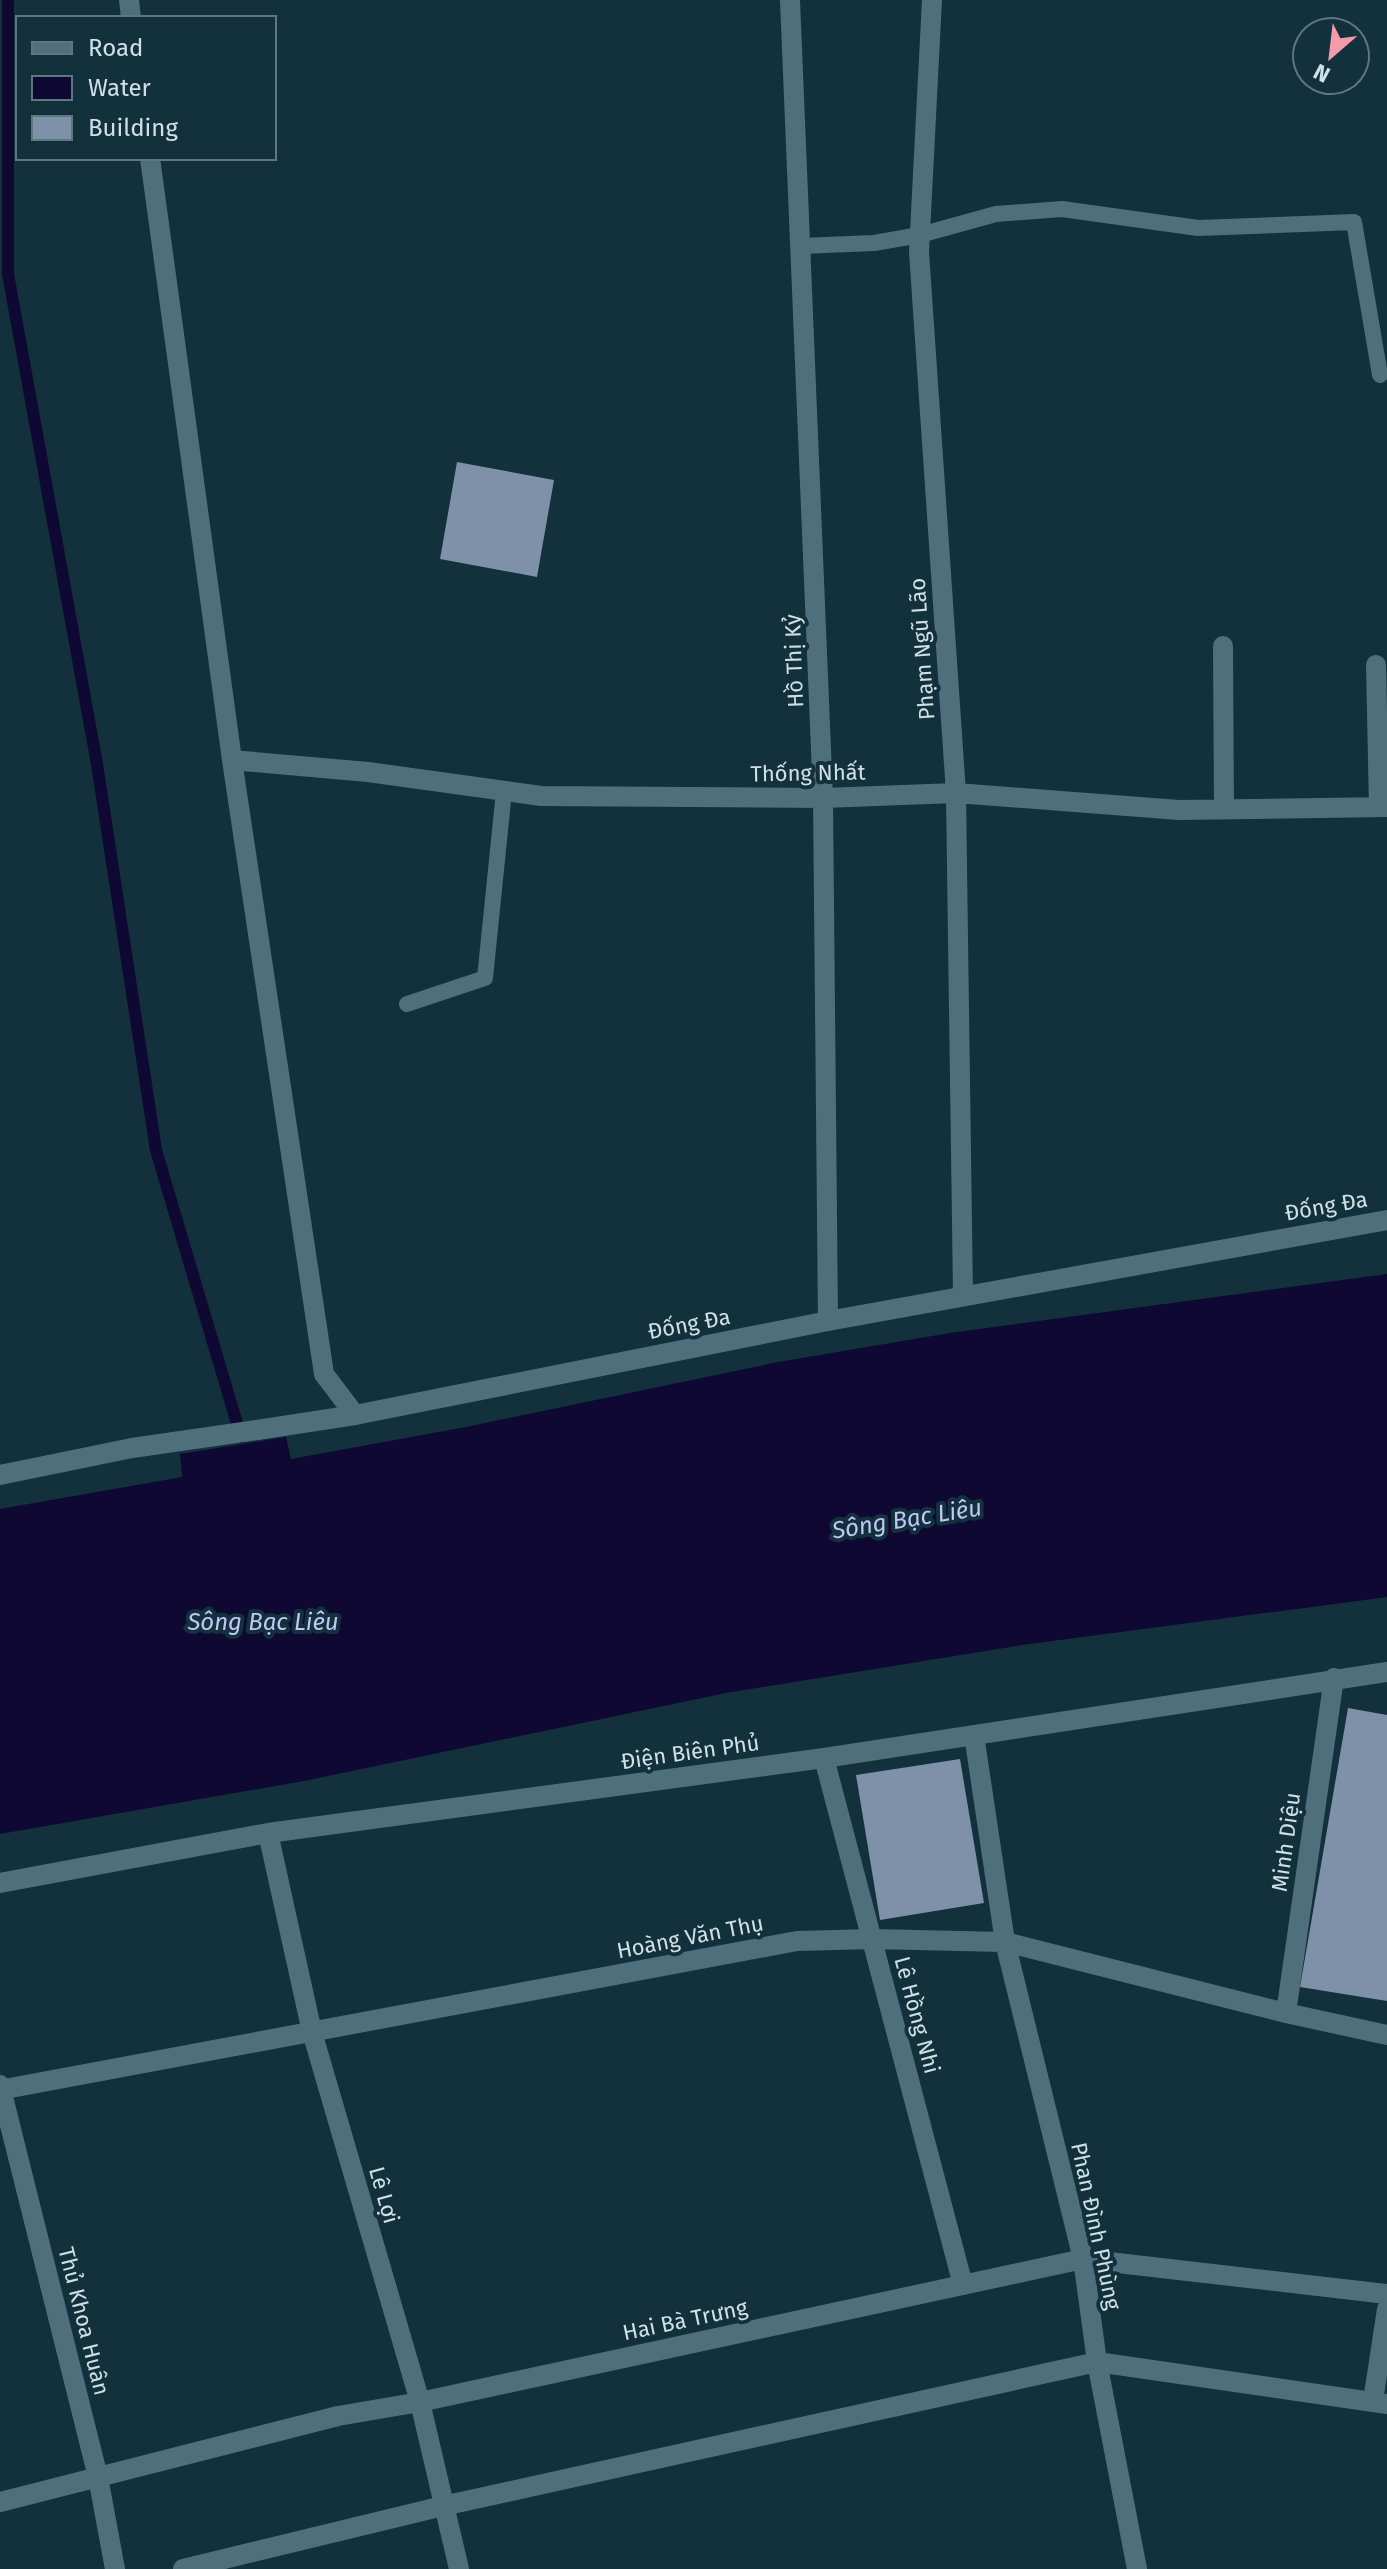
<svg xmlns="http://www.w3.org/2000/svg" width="1387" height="2569" viewBox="0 0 1387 2569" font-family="'Fira Sans',sans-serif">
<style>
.water{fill:#0e0832}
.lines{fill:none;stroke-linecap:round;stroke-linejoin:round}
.stream{stroke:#0e0832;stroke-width:12}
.building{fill:#7e91a8}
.service{stroke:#506f7c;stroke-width:16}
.minor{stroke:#506f7c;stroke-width:20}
.tertiary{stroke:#506f7c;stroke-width:20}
.labels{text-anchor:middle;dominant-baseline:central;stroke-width:8;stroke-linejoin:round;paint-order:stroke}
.street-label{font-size:22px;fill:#cfe0e7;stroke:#13313c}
.water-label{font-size:24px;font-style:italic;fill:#c3c6f5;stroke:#13313c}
</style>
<rect width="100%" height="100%" fill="#13313c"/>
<path class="water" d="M1387,1274V1597L1022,1645L726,1693L304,1781L0,1834V1509L182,1477L180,1454L286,1437L291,1459L466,1427L778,1362L950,1333Z"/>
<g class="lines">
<path class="stream" d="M8,0V274L97,764L156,1150L241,1437"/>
</g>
<path class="building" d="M457,462L554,480L537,577L440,559Z
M1348,1708L1387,1715V2001L1300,1987Z
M960,1759L984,1903L880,1920L856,1775Z"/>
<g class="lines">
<path class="service" d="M801,246L874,243L920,235L996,214L1062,209L1198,228L1354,222L1380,375
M407,1004L485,978L504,791"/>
<path class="minor" d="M129,0L131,18
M790,0L823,798L828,1321
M932,0L919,252L956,793L963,1296
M150,158L232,760L324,1374L355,1415
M1223,646L1224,809
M1376,665L1379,807
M232,760L368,772L541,796L823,798L956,793L1179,810L1387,807
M0,1475L132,1448L257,1430
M974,1735L1005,1942L1083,2259L1097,2362L1137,2569
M824,1758L963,2285
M268,1833L312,2032L420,2402L459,2569
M0,1883L268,1833L824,1758L1387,1672
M1286,2013L1334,1678
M0,2085L98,2477L115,2569
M0,2090L797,1941L872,1939L1005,1942L1286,2013L1387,2035
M1373,2401L1387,2309
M0,2502L338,2416L420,2402L1083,2259L1387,2294
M183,2569L443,2506L1097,2362L1387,2404"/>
<path class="tertiary" d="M257,1430L355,1415L828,1321L1387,1220"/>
</g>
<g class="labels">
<g class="street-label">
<text transform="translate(922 649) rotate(-94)">Phạm Ngũ Lão</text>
<text transform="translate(794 661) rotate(-92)">Hồ Thị Kỷ</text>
<text transform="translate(808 773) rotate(-1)">Thống Nhất</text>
<text transform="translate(1326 1206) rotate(-10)">Đống Đa</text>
<text transform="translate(689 1324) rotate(-11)">Đống Đa</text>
<text transform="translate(690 1752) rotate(-8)">Điện Biên Phủ</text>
<text transform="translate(1286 1842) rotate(-82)">Minh Diệu</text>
<text transform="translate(690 1937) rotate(-11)">Hoàng Văn Thụ</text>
<text transform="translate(917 2015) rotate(75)">Lê Hồng Nhi</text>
<text transform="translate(384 2195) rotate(74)">Lê Lợi</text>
<text transform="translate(1096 2226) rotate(78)">Phan Đình Phùng</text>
<text transform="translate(685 2320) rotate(-12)">Hai Bà Trưng</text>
<text transform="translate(84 2321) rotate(76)">Thủ Khoa Huân</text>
</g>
<g class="water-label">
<text transform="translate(907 1519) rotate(-9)">Sông Bạc Liêu</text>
<text x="263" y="1622">Sông Bạc Liêu</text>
</g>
</g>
<rect x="16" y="16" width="260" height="144" fill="#13313c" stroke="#5e7780" stroke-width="2"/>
<rect x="32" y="42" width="40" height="12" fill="#506f7c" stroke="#5e7780" stroke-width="2"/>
<text x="88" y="56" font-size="24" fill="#cfe0e7">Road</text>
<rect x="32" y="76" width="40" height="24" fill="#0e0832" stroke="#5e7780" stroke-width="2"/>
<text x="88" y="96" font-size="24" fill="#cfe0e7">Water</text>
<rect x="32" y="116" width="40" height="24" fill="#7e91a8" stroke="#5e7780" stroke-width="2"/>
<text x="88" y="136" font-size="24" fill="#cfe0e7">Building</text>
<g transform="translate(1331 56) rotate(208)"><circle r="38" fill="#13313c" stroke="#5e7780" stroke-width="2"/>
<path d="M0-6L14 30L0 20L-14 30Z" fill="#f39aab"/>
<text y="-12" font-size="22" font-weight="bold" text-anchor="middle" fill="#cfe0e7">N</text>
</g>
</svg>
